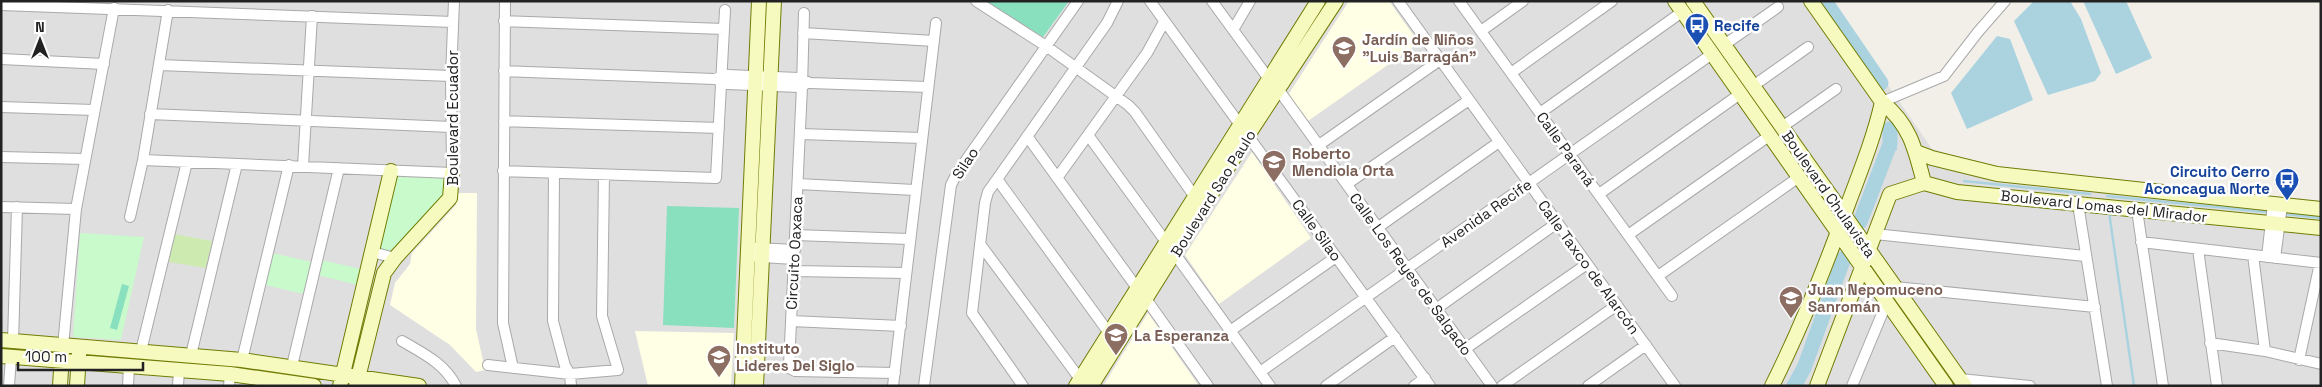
<svg xmlns="http://www.w3.org/2000/svg" width="2322" height="387" viewBox="0 0 2322 387" font-family="'Space Grotesk',sans-serif">
<style>
.residential{fill:#e0dfdf}
.education{fill:#ffffe5}
.grass{fill:#cdebb0}
.park{fill:#c8facc}
.pitch{fill:#88e0be}
.water{fill:#aad3df}
.lines{fill:none;stroke-linecap:round;stroke-linejoin:round}
.stream{stroke:#aad3df;stroke-width:2.5}
.river{stroke:#aad3df;stroke-width:15}
.street-casing{stroke:#a9a9a9;stroke-width:12}
.secondary-casing{stroke:#707d05;stroke-width:16}
.street{stroke:#fff;stroke-width:10}
.secondary{stroke:#f7fabf;stroke-width:14}
.labels{text-anchor:middle;dominant-baseline:central;stroke-width:5;stroke-linejoin:round;paint-order:stroke}
.transit-label{font-size:15px;font-weight:bold;fill:#164399;stroke:#fff;text-anchor:start}
.education-label{font-size:15px;font-weight:bold;fill:#785e54;stroke:#fff;text-anchor:start}
.street-label{font-size:15px;fill:#222;stroke:#fff}
</style>
<rect width="100%" height="100%" fill="#f2efe9"/>
<path class="residential" d="M1,1H1830L1932,149L1982,165L2321,201V386H1Z"/>
<path class="education" d="M1349,1H1389L1419,43L1308,121L1288,95Z
M1252,152L1311,238L1219,304L1185,255Z
M457,193H477L476,329L485,370L476,372L450,345L390,305L395,283L410,264L412,253L456,205Z
M1148,313L1199,386H1103Z
M635,331L734,333L731,386H648Z"/>
<path class="grass" d="M174,234L212,241L206,268L169,262Z"/>
<path class="park" d="M398,177L445,178L446,193L395,251L382,250L379,244L393,180Z
M80,233L144,237L121,340L73,337Z
M272,253L312,262L304,294L265,285Z
M321,260L361,269L358,285L317,275Z"/>
<path class="pitch" d="M986,1H1069L1043,37Z
M667,206L739,208L734,328L663,325Z
M122,284L129,286L117,330L110,328Z"/>
<path class="water" d="M2034,1H2070L2081,19L2101,73L2095,81L2048,95L2014,21Z
M2083,1H2126L2152,58L2116,74Z
M1997,36L2010,39L2033,100L1967,129L1951,93Z"/>
<g class="lines">
<path class="stream" d="M1890,144L1896,149
M1964,181L2090,194
M2107,196L2266,212
M2109,212L2134,386
M2285,214L2321,218"/>
<path class="river" d="M1825,1L1881,83
M1860,222L1890,144V129
M1794,386L1804,368L1844,258"/>
<defs>
<path id="street" d="M505,1L503,323L513,368
M976,1L1046,46L1128,105L1135,112L1195,197
M1150,1L1430,386
M1212,1L1269,79
M1398,1L1675,386
M1459,1L1672,296
M1,5L453,22
M804,13L802,87L789,365L791,369L795,371L895,373
M504,21L724,29
M1233,30L1250,1
M1481,31L1523,1
M803,33L934,41
M1724,45L1778,7
M1,59L104,64
M159,65L451,76
M504,71L714,79L727,75L799,78L810,83L928,87
M1511,73L1612,1
M715,79L727,84L799,87L806,84
M1753,86L1808,47
M1278,89L1492,386
M1882,102L1944,76L1978,32L2005,1
M1,107L94,110
M1540,113L1682,12
M150,114L451,127
M504,121L719,128
M1782,127L1836,89
M800,134L922,138
M1088,135L1166,242
M1027,136L1137,288
M1319,145L1440,60
M1,157L85,159
M143,160L452,173L451,76L454,1
M303,166L312,16
M503,171L716,178L725,10
M554,173L553,321L565,366L570,374L571,386
M1057,178L1147,53L1164,22
M997,179L1109,333
M798,184L915,190
M1347,184L1469,100
M1599,194L1740,94
M2078,204L2107,386
M1,207L76,209
M2137,210L2163,386
M130,217L143,160L168,10
M1377,228L1499,142
M1875,234L2085,256
M795,235L909,239
M1628,235L1769,136
M2141,242L2321,263
M980,244L1080,379
M756,248L795,250
M2198,249L2217,386
M372,252L395,258
M1175,254L1270,386
M2253,255L2265,351
M747,256L794,259
M2267,257L2273,204
M2275,258L2282,205
M794,271L906,273
M1658,276L1799,177
M1895,287L2095,307
M1146,299L1208,386
M1436,309L1557,223
M791,321L901,326
M1230,331L1336,257
M402,341C424,354 444,363 456,386
M13,342L17,207
M2210,343L2265,351L2321,364
M63,346L76,209L114,8
M1465,349L1587,264
M141,351L187,162
M191,355L237,164
M242,360L289,165
M2299,360L2320,263
M488,365L570,374L618,370L602,316L604,175
M292,366L339,168
M1260,372L1712,54
M1960,379L2030,386
M9,386L11,357
M128,386L129,366
M178,386L179,370
M229,386L230,374
M893,386L936,23
M924,386L951,185L957,173L1078,1
M1023,386L972,313L985,203L988,192L1107,23L1118,1
M1326,386L1395,337
M1414,386L1425,378
M1502,386L1617,305
M1588,386L1646,345
M1852,386L1887,302"/>
<path id="secondary" d="M1675,1L1946,386
M1693,1L1965,386
M1811,1L1882,102C1910,125 1915,148 1924,183
M1916,152L1932,158L1997,174L2321,209
M1,340L242,360L419,386
M1,356L230,374L314,386
M60,386L62,354
M77,386L79,354
M340,386L391,171
M356,386L384,273L395,258L450,198L452,173
M742,386L759,1
M756,386L774,1
M1076,386L1318,1
M1091,386L1248,135L1336,1
M1772,386C1801,328 1825,268 1847,207C1860,172 1874,138 1882,102
M1817,386L1890,194L1924,183L1957,192L2321,228"/>
</defs>
<use href="#street" class="street-casing"/>
<use href="#secondary" class="secondary-casing"/>
<use href="#street" class="street"/>
<use href="#secondary" class="secondary"/>
</g>
<defs>
<symbol id="bus-pin" viewBox="-11 -11 22 30"><path d="M0 17L-7.5 6A9.5 9.5 0 1 1 7.5 6Z" fill="#1a4fb4" stroke="#fff"/><path d="M-5-6H5V4H4V6H2V4H-2V6H-4V4H-5ZM-3.5-4V0h7V-4ZM-3.5 1.2v1.5H-2V1.2ZM2 1.2v1.5H3.5V1.2Z" fill="#fff"/></symbol>
<symbol id="school-pin" viewBox="-11 -11 22 30"><path d="M0 17L-7.5 6A9.5 9.5 0 1 1 7.5 6Z" fill="#8d6e63" stroke="#fff"/><path d="M0-5L7-2L0 1L-7-2ZM-4 1L0 2.5L4 1V4Q0 6-4 4Z" fill="#fff"/></symbol>
</defs>
<g fill-rule="evenodd">
<use href="#bus-pin" x="1683" y="11" width="28" height="38"/>
<use href="#school-pin" x="1330" y="34" width="28" height="38"/>
<use href="#school-pin" x="1260" y="148" width="28" height="38"/>
<use href="#bus-pin" x="2273" y="166" width="28" height="38"/>
<use href="#school-pin" x="1777" y="284" width="28" height="38"/>
<use href="#school-pin" x="1102" y="321" width="28" height="38"/>
<use href="#school-pin" x="705" y="343" width="28" height="38"/>
</g>
<g class="labels">
<g class="transit-label">
<text x="1714" y="25">Recife</text>
<text x="2270" y="171" text-anchor="end">Circuito Cerro<tspan x="2270" dy="17">Aconcagua Norte</tspan></text>
</g>
<g class="education-label">
<text x="1362" y="39">Jardín de Niños<tspan x="1362" dy="17">"Luis Barragán"</tspan></text>
<text x="1292" y="153">Roberto<tspan x="1292" dy="17">Mendiola Orta</tspan></text>
<text x="1808" y="289">Juan Nepomuceno<tspan x="1808" dy="17">Sanromán</tspan></text>
<text x="1134" y="335">La Esperanza</text>
<text x="736" y="348">Instituto<tspan x="736" dy="17">Lideres Del Siglo</tspan></text>
</g>
<g class="street-label">
<text transform="translate(452 118) rotate(-90)">Boulevard Ecuador</text>
<text transform="translate(1566 149) rotate(54)">Calle Paraná</text>
<text transform="translate(965 163) rotate(-57)">Silao</text>
<text transform="translate(1213 193) rotate(-58)">Boulevard Sao Paulo</text>
<text transform="translate(1829 194) rotate(55)">Boulevard Chulavista</text>
<text transform="translate(2104 206) rotate(6)">Boulevard Lomas del Mirador</text>
<text transform="translate(1486 213) rotate(-35)">Avenida Recife</text>
<text transform="translate(1317 230) rotate(54)">Calle Silao</text>
<text transform="translate(794 253) rotate(-87)">Circuito Oaxaca</text>
<text transform="translate(1589 267) rotate(54)">Calle Taxco de Alarcón</text>
<text transform="translate(1411 274) rotate(54)">Calle Los Reyes de Salgado</text>
</g>
</g>
<rect width="2322" height="387" fill="none" stroke="#222222" stroke-width="5"/>
<g transform="translate(40 40)" stroke="#ffffff" stroke-width="4" paint-order="stroke">
<path d="M0-4L9 19L0 12L-9 19Z" fill="#222222"/>
<text y="-8" font-size="14" font-weight="bold" text-anchor="middle" fill="#222222">N</text>
</g>
<path d="M18 362v8h125v-8" fill="none" stroke="#222222" stroke-width="2.5"/>
<text x="25" y="362" font-size="15" fill="#222222" stroke="#ffffff" stroke-width="4" paint-order="stroke">100 m</text>
</svg>
